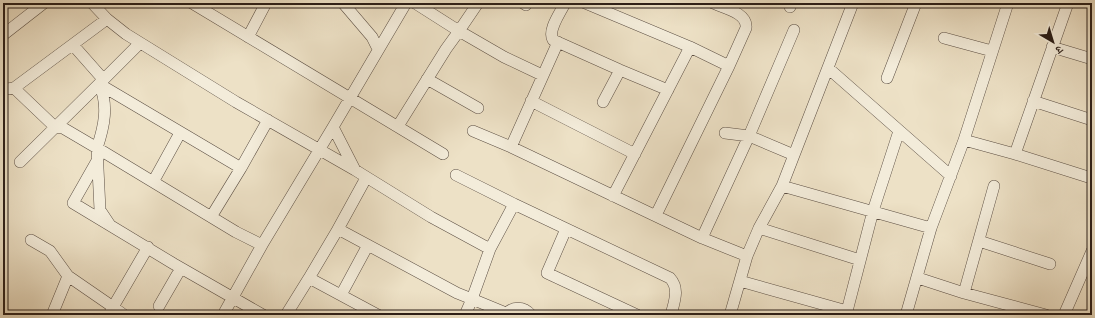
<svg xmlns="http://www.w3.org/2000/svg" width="1095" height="318" viewBox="0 0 1095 318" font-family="Alegreya,'Noto Serif Devanagari',serif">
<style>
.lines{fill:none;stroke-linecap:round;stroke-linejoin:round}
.minor-casing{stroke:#5c4f44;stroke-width:12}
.minor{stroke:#f3ecda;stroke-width:11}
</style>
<rect width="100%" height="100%" fill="#ede1c6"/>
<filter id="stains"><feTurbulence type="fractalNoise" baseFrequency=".005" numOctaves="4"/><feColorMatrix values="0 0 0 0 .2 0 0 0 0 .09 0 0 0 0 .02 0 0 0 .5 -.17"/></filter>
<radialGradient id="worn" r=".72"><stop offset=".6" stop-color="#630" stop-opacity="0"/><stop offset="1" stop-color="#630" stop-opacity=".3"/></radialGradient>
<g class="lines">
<defs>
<path id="minor" d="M92,3L107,19L126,34L236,102L355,170L431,217L490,249
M192,3L443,154
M343,3L372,37L378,49
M478,3L459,31L504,57L542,75
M523,3L526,5
M565,3C561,12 547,30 553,40L620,70L668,90
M585,3L690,47
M790,7L792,3
M107,19L14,88L55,127L63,128L97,148L100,210L110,225
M3,35L44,3
M248,37L266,3
M944,38L992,51
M558,42L511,147L702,238L747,256
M140,43L99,84C109,105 104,127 97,148L236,232L262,245L223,315
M73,45L103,79
M1052,47L1092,59
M828,68L951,176
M887,78L916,3
M427,79L478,108
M3,88L7,89L14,88
M531,101L635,154
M1033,101L1092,120
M603,102L620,70
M398,126L446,49L459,31L415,3
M333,127L355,170
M473,131L511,147
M725,133L749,136L794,155
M964,140L1008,3
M1015,154L1088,177
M98,159L73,203L174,264L263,315
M20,162L99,84L241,168L268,120
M456,175L514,204
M153,182L180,133
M782,186L931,228
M613,196L690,47L729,66
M656,215L729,66L746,28C748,13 724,8 713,3
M211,217L241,168
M759,228L860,260
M338,229L366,178
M566,229L547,273L637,315
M702,238L749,136L794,30
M31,240L50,251L68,276
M979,241L1050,264
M262,245L333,127L406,3
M918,278L964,293L1046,315
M740,281L847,311
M964,293L994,186
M341,295L368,245
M159,306L181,268
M52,315L68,276L113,307L148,247
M109,315L113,307L124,315
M286,315L309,278
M378,315L309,278L338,229L457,293L472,299L490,249L514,204L670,278C680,289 674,302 671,315
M465,315L472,299L506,313
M505,315C512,306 524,306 531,315
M730,315L747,256L759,228L782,186L853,3
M846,315L873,211L899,131
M906,315L931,228L964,140L1015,154L1068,3
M1064,315L1092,251"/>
</defs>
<use href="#minor" class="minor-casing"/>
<use href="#minor" class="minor"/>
</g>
<rect width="1095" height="318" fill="none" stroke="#ede1c6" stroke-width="16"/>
<rect x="4" y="4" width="1087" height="310" fill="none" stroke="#2b1e18" stroke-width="2"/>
<rect x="8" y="8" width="1079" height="302" fill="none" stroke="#2b1e18"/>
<g transform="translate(1053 42) rotate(142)" stroke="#f3ecda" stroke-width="3" paint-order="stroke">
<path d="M0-3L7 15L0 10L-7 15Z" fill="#2b1e18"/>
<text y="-6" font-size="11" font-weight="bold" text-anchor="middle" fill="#2b1e18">उ</text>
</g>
<rect width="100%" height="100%" filter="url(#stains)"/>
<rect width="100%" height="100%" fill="url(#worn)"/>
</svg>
